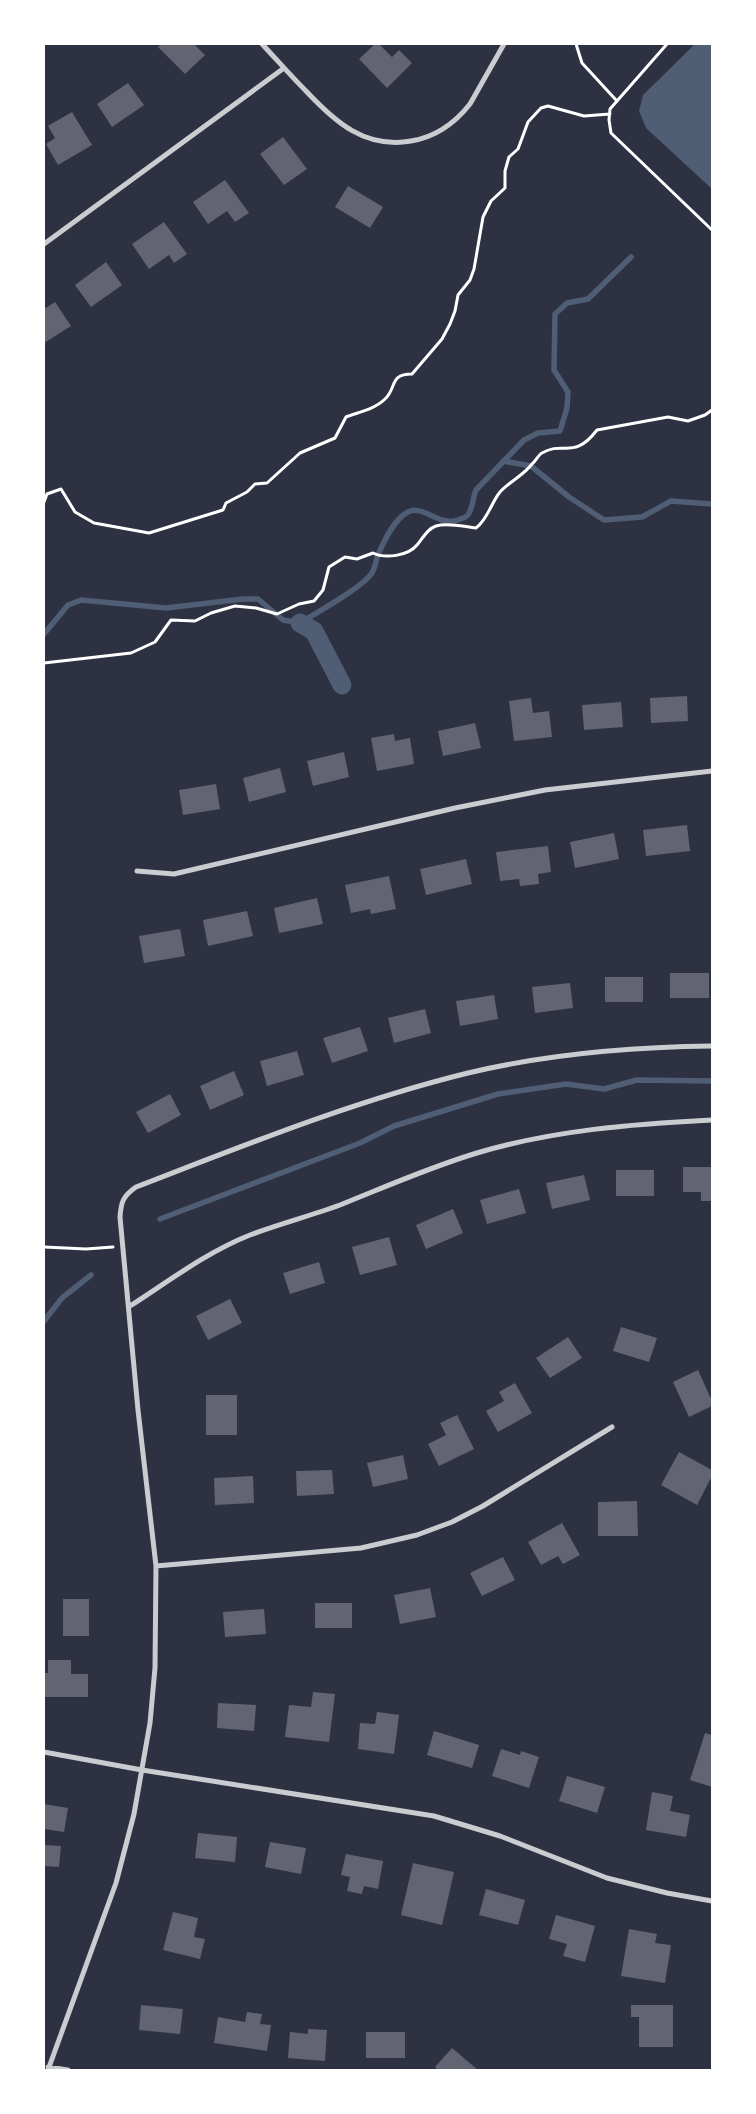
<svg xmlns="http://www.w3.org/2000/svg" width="756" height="2114" viewBox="0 0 756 2114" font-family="'DM Sans',sans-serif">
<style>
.water{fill:#4f5d75}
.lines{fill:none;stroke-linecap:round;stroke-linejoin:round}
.stream{stroke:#4f5d75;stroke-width:5.5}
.canal{stroke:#4f5d75;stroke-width:19}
.building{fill:#626471}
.path{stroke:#fff;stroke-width:3}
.minor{stroke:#caccd0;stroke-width:5}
</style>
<rect width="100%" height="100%" fill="#2d3142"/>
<path class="water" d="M695,44H712V189L646,128L639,111L643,95Z"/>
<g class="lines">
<path class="stream" d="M503,461L531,466L569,497L604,520L642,517L671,501L712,504
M44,634L68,605L81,600L166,608L243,599H258L283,620L300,623C317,612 362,588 372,573C375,568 376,560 378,555C384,541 394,519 408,512C423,504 439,527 458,520C464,518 468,517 470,511C473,505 473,497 476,490L524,440L538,433L560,431L567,408L568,392L554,370L555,314L567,303L588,299L631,257
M160,1219L360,1143L394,1126L498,1094L566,1084L604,1089L637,1080L712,1081
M44,1321L62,1298L91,1275"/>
<path class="canal" d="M300,623L314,631L342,685"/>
</g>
<path class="building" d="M161,44H194L205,55L185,74L158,47Z
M375,44H379L392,57L399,50L412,63L387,88L359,59Z
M128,83L144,105L112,127L97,104Z
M72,112L92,145L58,165L46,144L55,138L48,126Z
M283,137L307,169L284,185L260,154Z
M225,180L249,213L235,222L227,211L208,224L193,202Z
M348,186L383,207L370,228L335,207Z
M164,222L187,254L174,263L169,255L149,269L132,244Z
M106,262L122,285L91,307L75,285Z
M55,302L71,326L44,343V309Z
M687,696L688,721L651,723L650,698Z
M531,698L533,713L549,711L552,737L514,741L509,701Z
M621,702L623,727L584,730L582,705Z
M475,723L481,748L443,756L438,731Z
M394,734L395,741L410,738L414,764L377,771L371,738Z
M344,752L349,777L313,786L307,761Z
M280,768L286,792L249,802L243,778Z
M216,784L220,809L183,815L179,790Z
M687,825L690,851L646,856L643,830Z
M614,833L619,859L575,868L570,842Z
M548,846L551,872L538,874L539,884L520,886L519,879L500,881L496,852Z
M466,859L472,884L426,895L420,869Z
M389,876L396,909L371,914L370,909L351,913L345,885Z
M317,898L323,924L279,933L274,908Z
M247,911L253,936L208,946L203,920Z
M180,929L185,956L144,963L139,936Z
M670,973H709V998H670Z
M605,977H643V1002H605Z
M570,983L573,1008L535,1013L532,987Z
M494,995L498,1019L460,1026L456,1001Z
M425,1009L431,1033L394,1043L388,1018Z
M360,1027L368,1051L332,1063L323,1038Z
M297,1051L304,1075L267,1086L260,1061Z
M234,1071L244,1095L210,1110L200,1086Z
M170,1094L181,1115L148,1133L136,1112Z
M683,1167H712V1201H701V1192H683Z
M616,1170H654V1196H616Z
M584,1175L590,1200L552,1209L546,1183Z
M519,1189L526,1213L487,1224L480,1200Z
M453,1209L463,1233L426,1249L416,1225Z
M389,1237L397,1265L360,1275L352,1247Z
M319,1262L325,1283L290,1294L283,1273Z
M230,1299L242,1323L208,1340L196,1316Z
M621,1327L657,1338L649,1362L613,1351Z
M568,1337L582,1358L550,1378L536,1358Z
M698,1370L712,1401V1406L689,1417L673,1382Z
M515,1383L532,1413L498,1432L486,1411L504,1401L499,1392Z
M206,1395H237V1435H206Z
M457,1415L474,1449L439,1466L428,1444L446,1435L440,1423Z
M679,1452L712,1470V1476L697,1505L661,1485Z
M403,1455L408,1479L373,1487L367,1463Z
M332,1470L334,1494L297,1496L296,1471Z
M253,1476L254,1503L215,1505L214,1478Z
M637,1501L638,1536H598V1502Z
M562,1523L580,1555L563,1564L558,1556L541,1565L528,1542Z
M503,1557L515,1580L482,1596L470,1573Z
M430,1588L436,1617L400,1624L394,1595Z
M63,1599H89V1636H63Z
M315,1603H352V1628H315Z
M264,1609L266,1634L225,1637L223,1612Z
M48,1660H71V1674H88V1697H44V1673H48Z
M313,1692L335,1694L329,1742L285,1737L289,1705L311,1707Z
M218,1703L256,1705L254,1731L217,1728Z
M377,1712L399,1715L394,1754L358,1749L360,1723L375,1724Z
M434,1731L479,1745L472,1768L427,1755Z
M705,1733L712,1735V1787L690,1780Z
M501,1749L520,1755L521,1751L539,1757L529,1788L492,1776Z
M567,1776L605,1787L597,1813L559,1801Z
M652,1792L673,1796L670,1811L690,1815L686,1837L646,1830Z
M44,1804L68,1808L64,1832L44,1829Z
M198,1833L237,1837L235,1862L195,1858Z
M270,1842L306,1848L301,1874L265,1867Z
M44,1845L61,1846L59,1867L44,1866Z
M346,1854L383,1861L378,1889L364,1886L362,1894L347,1891L350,1877L341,1875Z
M413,1863L454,1872L442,1925L401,1915Z
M486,1889L525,1900L518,1925L479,1915Z
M173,1912L198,1918L194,1937L205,1939L200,1959L163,1950Z
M556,1915L595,1926L585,1962L563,1956L567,1944L549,1939Z
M629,1929L657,1934L655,1943L671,1945L665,1983L621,1976Z
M141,2005L183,2009L180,2034L139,2030Z
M631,2005H673V2047H639V2017H631Z
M247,2012L262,2014L260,2024L271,2025L267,2051L214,2043L218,2017L245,2022Z
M308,2029L327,2030L325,2061L288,2058L290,2032L308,2034Z
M366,2032H405V2058H366Z
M452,2048L478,2070H438L435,2067Z"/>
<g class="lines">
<path class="path" d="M576,44L582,63L616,100
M667,44L610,109L609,120L611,133L712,230
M44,502L47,494L61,489L75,512L94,523L149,533L223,510L226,503L247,492L255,484L267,483L300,453L335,438L346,417C359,412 375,409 385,399C397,388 389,374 412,374L442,339L450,324L455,311L458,295L470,280L474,269L483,217L491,201L505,188V171L509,157L518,149L528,122L541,108L548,106L584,116L610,114
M44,663L131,653L155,642L171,620L195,621L211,613L235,606L256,608L277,614L299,604L314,601L323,590L329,567L345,557L357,559L373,553C385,559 408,556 417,545C423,538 427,529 436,526C448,522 465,527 476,528C488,519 491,503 500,492C509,482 524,475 532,464C536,461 538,455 542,453C564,440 573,461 597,430L668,417L688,421L705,415L712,410
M44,1247L86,1249L113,1247"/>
<path class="minor" d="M262,44C277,60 291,76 306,91C335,122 365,149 411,141C436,137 455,123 470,104L504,44
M44,244L284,68
M137,871L174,874L455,808L545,790L712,771
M130,1306C169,1281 207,1252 250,1235C279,1224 310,1216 340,1205C385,1187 430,1167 477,1153C554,1130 633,1124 712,1120
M156,1566L361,1548L417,1535L452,1522L483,1506L612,1427
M44,1752L142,1770L434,1816L500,1836L607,1878L667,1893L712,1901
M48,2067L68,2070
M48,2070L116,1883L134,1814L150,1723L155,1668L156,1566L138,1410L120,1217C121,1202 123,1196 136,1187C245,1145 354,1101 468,1073C547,1054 631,1047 712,1046"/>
</g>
<rect width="756" height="2114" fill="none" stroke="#ffffff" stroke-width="90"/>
</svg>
